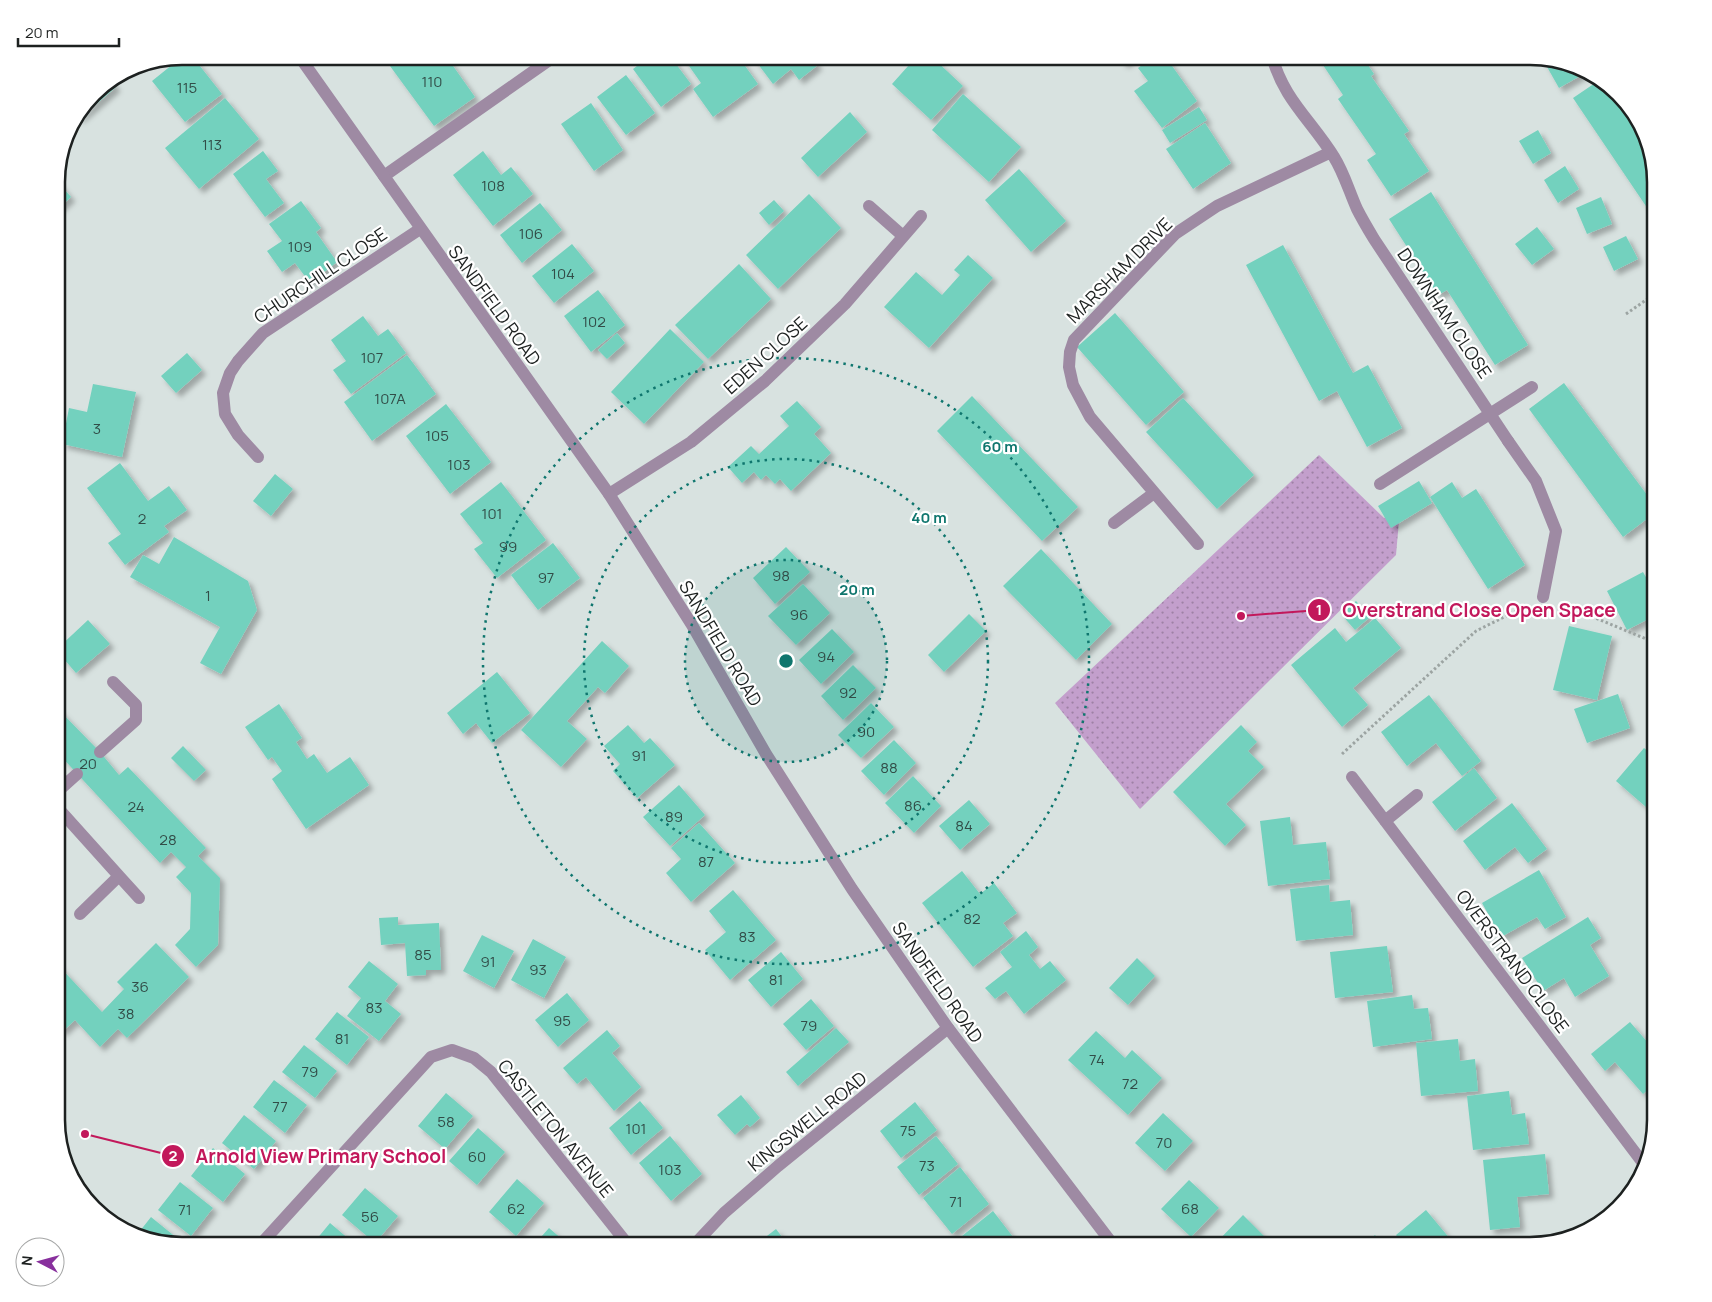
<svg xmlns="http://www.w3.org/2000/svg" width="1712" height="1302" viewBox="0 0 1712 1302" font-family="Manrope,sans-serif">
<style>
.park{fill:url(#park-dots)}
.building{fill:#73d1be;filter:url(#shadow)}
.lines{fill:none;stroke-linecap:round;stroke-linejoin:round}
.path{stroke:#9ca4a2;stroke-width:3;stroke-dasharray:2.5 2.5;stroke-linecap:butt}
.service{stroke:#9e8aa3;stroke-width:12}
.pedestrian{stroke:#9e8aa3;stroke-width:12}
.minor{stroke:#9e8aa3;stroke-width:12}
.tertiary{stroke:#9e8aa3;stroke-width:12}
.ring{fill:none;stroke:#0f766e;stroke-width:2.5;stroke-dasharray:2.5 5}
.labels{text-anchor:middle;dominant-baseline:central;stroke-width:4.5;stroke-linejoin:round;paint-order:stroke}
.number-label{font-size:15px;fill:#324d48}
.street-label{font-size:18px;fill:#1d2120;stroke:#fff}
.rim{fill:none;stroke:#1d2120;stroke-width:2.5}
.centre{fill:#0f766e;stroke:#fff;stroke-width:2.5}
.ring-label{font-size:15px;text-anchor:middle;font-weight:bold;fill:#0f766e;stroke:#fff;stroke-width:4.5;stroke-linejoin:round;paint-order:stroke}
.leader{fill:none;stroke:#c2185b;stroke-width:2}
.callout-dot{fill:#c2185b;stroke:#fff;stroke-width:2}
.mark-label{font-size:15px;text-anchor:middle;font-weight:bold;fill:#fff}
.callout-label{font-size:19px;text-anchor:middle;font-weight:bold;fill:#c2185b;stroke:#fff;stroke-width:4.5;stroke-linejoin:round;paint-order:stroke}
</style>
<defs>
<pattern id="park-dots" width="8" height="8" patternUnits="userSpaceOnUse" patternTransform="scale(1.25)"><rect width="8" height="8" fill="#c39fcc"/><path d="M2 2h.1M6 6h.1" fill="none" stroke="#9e81a5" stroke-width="1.8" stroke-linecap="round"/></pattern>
<filter id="shadow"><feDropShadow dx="4.5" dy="4.5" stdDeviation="2.5" flood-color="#0004"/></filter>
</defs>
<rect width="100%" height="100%" fill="#d8e2e0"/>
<path class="park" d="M1319,455L1384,518L1400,509L1396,555L1140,809L1055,703Z"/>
<path class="building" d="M183,56H192L222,94L185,122L152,81Z
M403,56H446L475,97L434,126L390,66Z
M650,56H670L691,84L661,107L633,69Z
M682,56H738L758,84L713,117L693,89L701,83Z
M752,56H811L818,65L799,80L791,69L773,84Z
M917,56H931L963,86L931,120L892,84Z
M1118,56H1135L1124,64Z
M1154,56H1165L1197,101L1162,128L1134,91L1148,81L1138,68Z
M1317,56H1362L1374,74L1371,76L1409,131L1404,134L1429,171L1391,196L1367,160L1376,154L1338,99L1343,95Z
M1542,58L1571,63L1587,72L1559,88Z
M626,75L655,113L626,135L597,97Z
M1601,79L1607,82L1617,95L1645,136L1656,182V221L1573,98Z
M111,80L116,87L79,119L77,117L99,88Z
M963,94L1021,147L989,182L932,130Z
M225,98L259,139L199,189L165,148Z
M591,103L623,150L594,171L561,124Z
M1199,107L1207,120L1170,143L1162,130Z
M850,112L867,132L818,177L801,158Z
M1205,123L1231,163L1193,189L1166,149Z
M1538,130L1551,153L1533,164L1519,141Z
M263,151L278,171L266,179L284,203L265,217L233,174Z
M483,151L501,175L511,167L533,194L493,226L453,175Z
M1565,166L1579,189L1558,203L1544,180Z
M1019,169L1066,221L1031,252L985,200Z
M57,181L71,197L57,210Z
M1431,192L1528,345L1495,365L1447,290L1438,295L1389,219Z
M809,194L841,228L778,289L746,255Z
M1601,197L1612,224L1587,234L1576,208Z
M774,200L784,211L769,225L759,213Z
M301,201L321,228L316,232L337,262L310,283L295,263L282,272L267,251L282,241L269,224Z
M540,203L562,230L522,263L500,235Z
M1537,227L1554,249L1532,265L1515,244Z
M1626,236L1638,259L1614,271L1603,247Z
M572,244L594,271L554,303L532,276Z
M1283,245L1353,373L1368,365L1402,428L1367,447L1337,391L1319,401L1246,265Z
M968,255L993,278L929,348L884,307L916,272L942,295L960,275L954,270Z
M739,264L771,299L708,359L675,325Z
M598,290L625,325L591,352L564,316Z
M1656,310V329L1647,316Z
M1115,313L1184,392L1146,425L1077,347Z
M363,316L378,336L388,329L406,353L351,394L333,370L346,361L331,340Z
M670,329L704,362L644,424L611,392Z
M617,333L625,343L607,359L598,350Z
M187,353L202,370L176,393L161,376Z
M407,355L436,394L372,441L344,402Z
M1564,383L1656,507V512L1623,537L1529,409Z
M93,384L136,392L122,457L62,444L69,408L87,412Z
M972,396L1078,507L1042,541L937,431Z
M1183,398L1254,475L1217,509L1146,432Z
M797,401L821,427L814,434L831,453L791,491L780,479L775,484L766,475L761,480L754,472L742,483L728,467L751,446L759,454L789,426L780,416Z
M446,404L491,462L450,494L406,436Z
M120,463L148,501L169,486L187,510L164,526L169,532L125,565L108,543L121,534L87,488Z
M275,474L293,489L271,516L253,501Z
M1419,481L1432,503L1391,528L1378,506Z
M501,482L546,540L497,578L474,549L483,543L460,514Z
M1452,482L1462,498L1476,489L1525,565L1488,589L1430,497Z
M174,537L248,581L257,610L221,674L200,663L220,627L130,577L143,555L159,564Z
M553,543L580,578L538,610L511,575Z
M786,547L810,572L775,604L753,578Z
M1041,549L1112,624L1076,660L1003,586Z
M1643,572L1656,595V615L1627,630L1607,591Z
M803,584L830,613L796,645L768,616Z
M1356,601L1370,617L1355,630L1341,614Z
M969,614L986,631L944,672L928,655Z
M1375,618L1401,648L1353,688L1368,705L1342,727L1291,665L1335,628L1346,642Z
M88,620L110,644L76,673L57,651V649Z
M1569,626L1612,636L1597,700L1553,690Z
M832,629L854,652L821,684L799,660Z
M602,641L629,666L605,693L598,687L567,721L587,739L561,767L521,730Z
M853,665L876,688L843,720L821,696Z
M497,672L530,713L492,743L476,723L463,734L447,713Z
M1618,694L1630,728L1587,743L1574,709Z
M1429,695L1481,761L1462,776L1436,743L1407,766L1381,732Z
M871,703L894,727L861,758L838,735Z
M279,704L302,738L296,742L307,759L314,754L327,773L350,757L369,785L306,829L272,779L282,771L272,757L268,760L245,727Z
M57,708L100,752L119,775L128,767L206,848L198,856L220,878L218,945L196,967L175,945L190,929L191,893L176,877L186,867L171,852L160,863L57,752Z
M628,725L644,743L650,738L675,765L637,798L613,771L620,764L604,746Z
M1241,725L1257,742L1248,751L1264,767L1226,804L1246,825L1225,846L1173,792Z
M894,740L916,763L884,795L861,771Z
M183,746L206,770L194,781L171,758Z
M1644,748L1656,758V796L1646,807L1616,781Z
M1474,768L1497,798L1455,831L1432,802Z
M913,776L941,806L914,833L885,803Z
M679,785L705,815L670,846L643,817Z
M969,800L990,824L960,850L939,826Z
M1512,803L1547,849L1528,863L1515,847L1485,870L1463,841Z
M1290,817L1293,845L1326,842L1330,879L1268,886L1260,821Z
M699,823L735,863L691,902L666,873L681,859L671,848Z
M1539,870L1566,917L1545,929L1537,917L1501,937L1482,903Z
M962,871L980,894L994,883L1017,913L1003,923L1013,936L973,967L922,903Z
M1329,885L1330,902L1350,900L1353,935L1296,941L1290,889Z
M733,890L776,940L730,980L705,950L726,932L709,911Z
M398,917V925L439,923L441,970H426V975L407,976L405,943L381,945L379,918Z
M1588,917L1601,938L1590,945L1609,976L1575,997L1564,978L1543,991L1522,958Z
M1026,931L1038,947L1029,955L1040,969L1050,961L1066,980L1024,1014L1006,991L995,999L985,988L1012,967L1000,952Z
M482,935L514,951L494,988L463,971Z
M533,939L566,957L544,998L511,980Z
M156,943L189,977L127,1038L118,1029L100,1047L75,1020L62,1032L57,1026V964L102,1012L124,989L117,982Z
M1387,946L1393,992L1335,998L1330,952Z
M781,952L803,979L771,1007L748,980Z
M1137,958L1155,976L1128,1005L1109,988Z
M369,961L398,984L385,1001L401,1014L379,1041L347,1016L361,998L348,987Z
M567,993L589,1020L558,1047L535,1020Z
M1412,995L1414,1009L1428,1008L1432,1039L1373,1047L1367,1001Z
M811,999L834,1026L806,1050L783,1024Z
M337,1012L369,1037L347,1065L315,1039Z
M1630,1022L1656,1052V1083L1643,1094L1615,1062L1605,1071L1591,1054Z
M836,1028L849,1042L798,1086L786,1072Z
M607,1030L620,1046L612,1053L641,1087L614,1111L586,1077L577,1084L563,1068Z
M1096,1031L1125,1058L1132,1050L1162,1078L1128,1115L1068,1060Z
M1458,1039L1460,1061L1475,1059L1478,1091L1421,1096L1416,1043Z
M304,1045L337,1071L315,1098L282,1072Z
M274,1080L307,1105L285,1133L253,1107Z
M1509,1091L1512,1115L1525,1113L1529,1144L1473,1150L1467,1096Z
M446,1093L473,1116L445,1149L418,1126Z
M741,1095L760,1118L750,1127L747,1124L735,1135L717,1115Z
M640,1101L663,1128L631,1155L609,1128Z
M915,1102L937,1130L901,1158L880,1131Z
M1163,1113L1193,1141L1165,1171L1135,1143Z
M244,1115L276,1141L254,1169L222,1143Z
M478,1128L505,1152L477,1185L449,1161Z
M670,1136L702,1174L671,1201L639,1163Z
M936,1136L958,1164L919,1195L897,1167Z
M213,1148L245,1174L223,1202L191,1176Z
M1545,1154L1549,1194L1517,1197L1520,1227L1490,1230L1483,1160Z
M960,1167L989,1204L952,1234L923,1198Z
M517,1179L544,1203L516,1236L489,1212Z
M1189,1180L1219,1208L1191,1237L1161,1209Z
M180,1182L213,1208L191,1236L158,1210Z
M365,1188L398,1216L375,1243L342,1215Z
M1426,1210L1456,1246H1404L1396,1235Z
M993,1211L1020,1246H970L962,1236Z
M1243,1215L1274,1246H1213Z
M151,1217L183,1243L181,1246L141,1239L136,1236Z
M330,1223L357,1246H311Z
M549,1228L570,1246H533Z
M776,1229L789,1246H754Z
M1375,1235L1383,1246H1362Z"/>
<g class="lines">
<path class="path" d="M1626,314L1656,293
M1564,605L1656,643
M1342,754L1476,631L1522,608"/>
<path class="service" d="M100,752L136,720V705L113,682
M57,792L77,774"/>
<path class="pedestrian" d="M1508,441L1536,481L1556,531L1543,597"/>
<path class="minor" d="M1272,56C1283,99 1312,121 1334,157C1344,173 1349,191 1357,209C1362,219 1368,229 1374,239L1508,441
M384,176L555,56
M869,206L903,236
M258,457L238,435L225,414L223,393L230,373L238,361L263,333L420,229
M1380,484L1532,387
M609,494L691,442L765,381L845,304L921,216
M1114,523L1154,493
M1198,544L1090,417L1073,385L1069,367L1070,352L1074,340L1175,234L1217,206L1331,152
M1352,777L1646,1167
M57,807L119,876
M1385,821L1417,795
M80,914L119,876L139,898
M259,1246L431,1057L452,1050L474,1058L491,1072L629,1246
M693,1246L724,1213L778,1166L948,1028"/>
<path class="tertiary" d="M299,56L609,494L692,625L766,754L852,889L948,1028L1114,1246"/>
</g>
<circle cx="786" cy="661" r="101" fill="#0f766e" fill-opacity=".12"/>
<g class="ring">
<circle cx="786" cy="661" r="101"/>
<circle cx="786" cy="661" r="202"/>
<circle cx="786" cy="661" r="303"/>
</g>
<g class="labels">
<g class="number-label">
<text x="432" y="81">110</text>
<text x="187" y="87">115</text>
<text x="212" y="144">113</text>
<text x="493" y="185">108</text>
<text x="531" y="233">106</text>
<text x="300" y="246">109</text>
<text x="563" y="273">104</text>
<text x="594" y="321">102</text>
<text x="372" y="357">107</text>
<text x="390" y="398">107A</text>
<text x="97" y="428">3</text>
<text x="437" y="435">105</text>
<text x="459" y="464">103</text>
<text x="492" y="513">101</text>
<text x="142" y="518">2</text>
<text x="508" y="546">99</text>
<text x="781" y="575">98</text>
<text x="546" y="577">97</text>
<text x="208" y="595">1</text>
<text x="799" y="614">96</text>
<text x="826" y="656">94</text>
<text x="848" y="692">92</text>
<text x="866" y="731">90</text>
<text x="639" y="755">91</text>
<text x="88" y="763">20</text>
<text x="889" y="767">88</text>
<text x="913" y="805">86</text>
<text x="136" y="806">24</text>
<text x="674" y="816">89</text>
<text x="964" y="825">84</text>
<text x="168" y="839">28</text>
<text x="706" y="861">87</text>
<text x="972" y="918">82</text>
<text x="747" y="936">83</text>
<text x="423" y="954">85</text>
<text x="488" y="961">91</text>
<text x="538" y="969">93</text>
<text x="776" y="979">81</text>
<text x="140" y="986">36</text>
<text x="374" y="1007">83</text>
<text x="126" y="1013">38</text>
<text x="562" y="1020">95</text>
<text x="809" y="1025">79</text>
<text x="342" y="1038">81</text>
<text x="1097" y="1059">74</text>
<text x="310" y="1071">79</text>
<text x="1130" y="1083">72</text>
<text x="280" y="1106">77</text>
<text x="446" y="1121">58</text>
<text x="636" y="1128">101</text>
<text x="908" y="1130">75</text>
<text x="1164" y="1142">70</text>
<text x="477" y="1156">60</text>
<text x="927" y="1165">73</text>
<text x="670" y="1169">103</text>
<text x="956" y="1201">71</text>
<text x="516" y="1208">62</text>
<text x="1190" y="1208">68</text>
<text x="185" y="1209">71</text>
<text x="370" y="1216">56</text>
</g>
<g class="street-label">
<text transform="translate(1119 270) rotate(-45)">MARSHAM DRIVE</text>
<text transform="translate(320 275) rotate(-34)">CHURCHILL CLOSE</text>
<text transform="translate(495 305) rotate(54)">SANDFIELD ROAD</text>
<text transform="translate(1445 313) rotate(56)">DOWNHAM CLOSE</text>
<text transform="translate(765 355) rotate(-42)">EDEN CLOSE</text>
<text transform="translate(721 643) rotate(59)">SANDFIELD ROAD</text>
<text transform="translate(1513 961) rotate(53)">OVERSTRAND CLOSE</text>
<text transform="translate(938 982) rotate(55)">SANDFIELD ROAD</text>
<text transform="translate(807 1121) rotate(-39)">KINGSWELL ROAD</text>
<text transform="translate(556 1128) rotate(51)">CASTLETON AVENUE</text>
</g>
</g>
<path d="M0 0H1712V1302H0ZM182 65H1530A117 117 0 0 1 1647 182V1120A117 117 0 0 1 1530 1237H182A117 117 0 0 1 65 1120V182A117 117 0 0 1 182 65Z" fill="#fff" fill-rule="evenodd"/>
<path class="rim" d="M182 65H1530A117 117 0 0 1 1647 182V1120A117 117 0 0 1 1530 1237H182A117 117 0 0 1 65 1120V182A117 117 0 0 1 182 65Z"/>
<circle cx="786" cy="661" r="8" class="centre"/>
<g class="ring-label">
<text x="1000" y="452">60 m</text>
<text x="929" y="523">40 m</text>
<text x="857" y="595">20 m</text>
</g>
<path class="leader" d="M1241 616L1319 610M85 1134L173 1156"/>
<g class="callout-dot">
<circle cx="1241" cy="616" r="5"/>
<circle cx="85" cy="1134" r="5"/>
<circle cx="1319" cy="610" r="12"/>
<circle cx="173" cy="1156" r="12"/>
</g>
<g class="mark-label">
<text x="1319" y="615">1</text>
<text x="173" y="1161">2</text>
</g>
<g class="callout-label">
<text x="1479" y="617">Overstrand Close Open Space</text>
<text x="321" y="1163">Arnold View Primary School</text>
</g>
<g transform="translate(40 1262) rotate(276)"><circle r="24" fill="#ffffff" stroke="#a5a6a6"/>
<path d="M0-4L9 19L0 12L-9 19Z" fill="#88309d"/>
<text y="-8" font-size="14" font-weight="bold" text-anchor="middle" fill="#1d2120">N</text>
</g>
<path d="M18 38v8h101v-8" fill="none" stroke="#1d2120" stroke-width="2.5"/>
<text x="25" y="38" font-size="15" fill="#1d2120" stroke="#ffffff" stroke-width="4" paint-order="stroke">20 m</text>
</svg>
